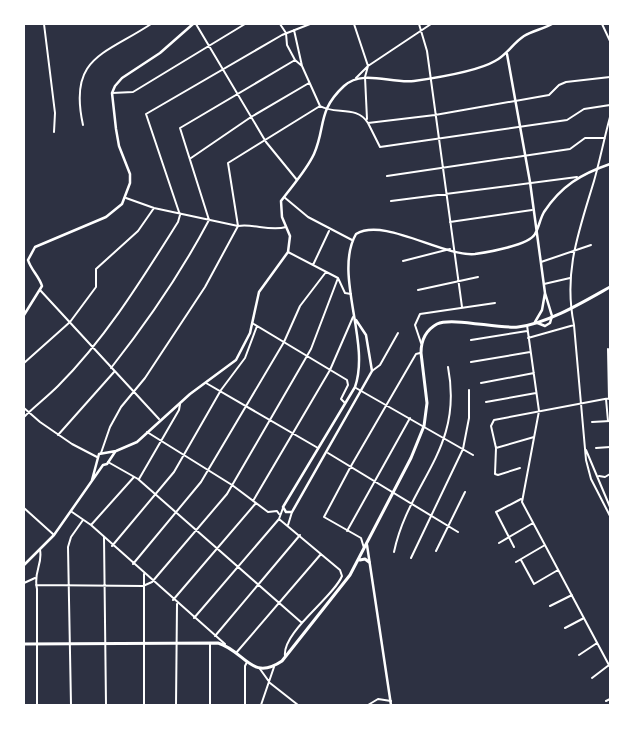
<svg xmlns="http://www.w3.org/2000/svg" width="634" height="729" viewBox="0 0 634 729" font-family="'Exo 2',sans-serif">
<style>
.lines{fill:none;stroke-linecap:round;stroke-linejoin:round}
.minor{stroke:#fff;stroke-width:2}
.tertiary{stroke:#fff;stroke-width:2.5}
.secondary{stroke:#fff;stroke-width:2.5}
.trunk{stroke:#fff;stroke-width:3}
</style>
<rect width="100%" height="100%" fill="#2d3142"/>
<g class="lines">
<path class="minor" d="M44,24L55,113L54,132
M196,24L266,142L297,180
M280,24L286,33L287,45L295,60L302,66L320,106C335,115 357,105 368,123L435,115L549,95L559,85L566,82L610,77
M354,24L368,66L365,77L367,119
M419,24L427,51L462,307
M602,24L610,41
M294,30L302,66
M356,78L368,66L431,24
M112,93L133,92L245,24
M610,117C604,139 600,160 594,181C579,231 563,272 574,325L586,460L591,479L610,516
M368,123L380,147L567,120L584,109L610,105
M83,125C68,57 104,55 151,24
M191,158L251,117L309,83
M387,176L570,149L585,138H605
M284,197L308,217L352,240
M126,198L154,208L238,226C253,223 270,232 286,227
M391,201L577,177
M450,222L532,210
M288,252L338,278L345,293L351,294
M403,261L450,249
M541,262L591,245
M313,265L329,231
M544,284L570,278
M40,290L159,419
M418,290L478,277
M252,323L347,380L348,385L341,399L345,403
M527,325L539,411L522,502L610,667
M528,338L574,325
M471,340L527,331
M421,343L415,325L420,314L495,303
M608,349L609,399
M471,362L530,352
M24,363L70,322L96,287V269L138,231L154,208
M111,368C148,321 181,273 209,220L180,128L295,60
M372,371L380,365L398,333
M206,383L318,448
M481,383L534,373
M356,388L473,455
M606,399L608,421
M486,402L536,393
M24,408L40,422L72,444L97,457
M24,417C35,406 47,397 58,386C106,338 142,279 178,222L180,215L146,114L282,35L310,24
M592,422L610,421
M147,432L232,485L268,512L277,511L279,514
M58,435L114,372
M496,448L534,437
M596,448L610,447
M586,450L610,507
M101,453L110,427L121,407L145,378L205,287L238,226L228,163L320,106
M328,453L458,532
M108,462L138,479L302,623
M520,468L498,475L495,474L496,448L491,426L494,420L610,398
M599,476L605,477L610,474
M139,479L179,410L180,404
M610,493V494
M253,501L330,370L353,317
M24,508L54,535
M72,512L91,525L225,644
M279,519L340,570L342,576C333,598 282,632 285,656
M91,525L134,477
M288,525L292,512
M347,531L410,418
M104,537L106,705
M499,543L533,523
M112,546L174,472L221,390L245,358L257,326
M514,547L496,512L521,499
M364,548L361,538L324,517L351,466L416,354L420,353
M436,551L465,492
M394,552C409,481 464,450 448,367
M411,558L463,449L469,418V390
M521,560L534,584L558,570
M516,562L545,545
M133,564L201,482L284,342L300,306L326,272
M144,574V705
M24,583L35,578
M36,585L143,586L152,582L227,494L311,349L338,278
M173,600L256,503
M550,606L572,595
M194,618L279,519L283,508
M565,628L584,618
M215,636L300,535
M236,653L321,554
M579,655L597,643
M260,669L270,683L298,705
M592,678L609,665
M606,701L610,699
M37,705V589C33,572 43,564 40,550
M71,705L68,547L71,537L83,520
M176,705L177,604
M210,705V643
M245,705V666L247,662
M261,705L274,667
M368,705L378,699L391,701"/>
<path class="tertiary" d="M507,54L530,182L545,293L552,316L550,323L545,326L535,322L542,310L545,293
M24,315L42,286C39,276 31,270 28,260L35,247L106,217L122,204L130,183V174L119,146L116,129L112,93L115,86L122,78L160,53L193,24
M356,320L366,335L372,371L292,512H286L283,507L355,387C371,342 333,274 356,234C384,217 443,257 475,254C488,252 529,245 535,234C539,227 540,219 544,212C561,186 581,174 610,164
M92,480L99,454L116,451L137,442L190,394L236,360L250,333L259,292L288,252L290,236L282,217L281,201C292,186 306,171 314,154C326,127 317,111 344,86C363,69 391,84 414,81C435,78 478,71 495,61C507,55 513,43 524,36C532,31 543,29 552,24
M24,565L54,535L103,465L107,464L115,452"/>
<path class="secondary" d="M367,545L391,705"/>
<path class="trunk" d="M360,560L365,559L369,562
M24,644L218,643C245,651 251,682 282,661L350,575L411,458L424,426L427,403L421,353C421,341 426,330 437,324C452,317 498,329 518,327C547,324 585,301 610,287"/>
</g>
<rect width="634" height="729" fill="none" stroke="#ffffff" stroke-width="50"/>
</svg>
